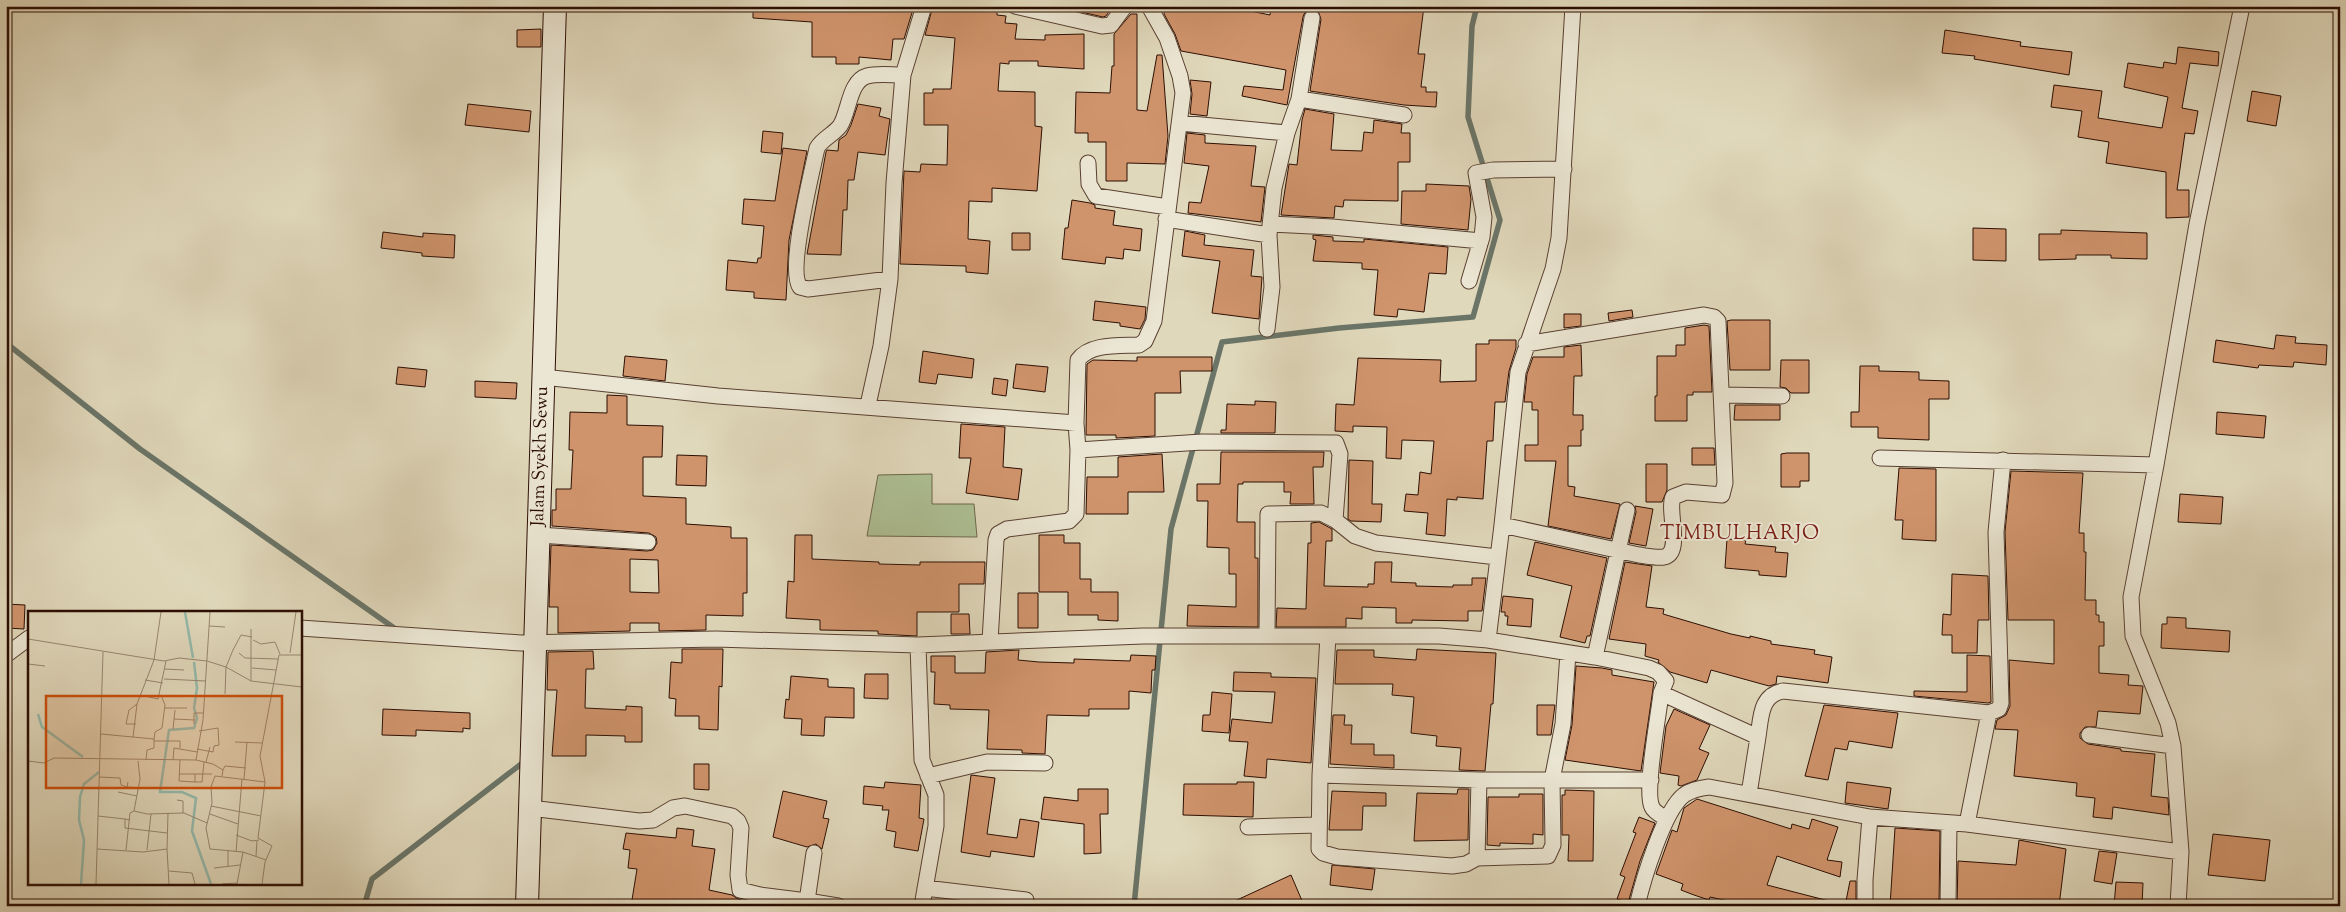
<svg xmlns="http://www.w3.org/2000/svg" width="2346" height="912" viewBox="0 0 2346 912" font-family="'Sorts Mill Goudy',serif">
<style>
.green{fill:#adc094;stroke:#6c674c}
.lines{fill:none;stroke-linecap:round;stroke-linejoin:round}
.stream{stroke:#6a7568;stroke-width:5.5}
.building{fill:#d0946c;stroke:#2c0e03;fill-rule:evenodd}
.street-casing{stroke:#594031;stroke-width:17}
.secondary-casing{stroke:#2c0e03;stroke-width:24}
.street{stroke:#ebe6d3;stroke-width:15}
.secondary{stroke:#ebe6d3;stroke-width:22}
.labels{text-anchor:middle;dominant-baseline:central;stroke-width:4;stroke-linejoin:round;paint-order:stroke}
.street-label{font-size:18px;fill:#2c0e03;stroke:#ebe6d3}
.quarter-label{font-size:20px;letter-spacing:1px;fill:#7a1f14;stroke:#ebe6d3}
.inset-river{fill:none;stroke:#94baac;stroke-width:2.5}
.inset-road{fill:none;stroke:#988771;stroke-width:1}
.view{fill:#cc4e0b;fill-opacity:0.15;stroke:#cc4e0b;stroke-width:2.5}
.inset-edge{fill:none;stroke:#2c0e03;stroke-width:2.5}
</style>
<rect width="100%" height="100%" fill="#e0d8bb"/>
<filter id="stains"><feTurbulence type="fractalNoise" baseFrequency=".004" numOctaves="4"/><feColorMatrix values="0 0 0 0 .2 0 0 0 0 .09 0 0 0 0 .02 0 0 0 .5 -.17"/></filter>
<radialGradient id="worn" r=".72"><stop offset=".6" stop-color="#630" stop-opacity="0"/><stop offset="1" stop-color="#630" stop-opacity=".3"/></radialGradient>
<path class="green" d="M932,474V504H974L977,537L867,536L878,475Z"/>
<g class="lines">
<path class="stream" d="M6,343L140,449L397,630
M364,906L372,879L525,761
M1134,906L1171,529L1222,342L1339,328L1473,317L1500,220L1468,117L1472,26L1477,6"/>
</g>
<path class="building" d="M753,6H853V8L889,9V6H914L904,39H893L891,60L859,57V64H836V57H812V22L753,18Z
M933,6L997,9V15L1006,16L1005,23L1017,24L1015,39L1045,40V35L1084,34V69L1038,66V61H1009V64L1000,63L998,91L1035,92V126L1042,127L1037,191L992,188V202L969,201L968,239L990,241L988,274L966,272V266L900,264L904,171L920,172L921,164L947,165L948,125H924V93H933V89H951L955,38L925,35Z
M1069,6H1113L1106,16L1103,17L1068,9Z
M1166,6H1226L1270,15L1271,6H1424L1418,54H1425L1421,87H1426V92H1437L1436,107L1404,105L1310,91L1321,19L1318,11L1313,9L1305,12L1303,17L1287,105L1242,96L1244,86L1283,90L1286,70L1181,51L1175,34L1164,14Z
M1131,14H1137V110L1147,111L1157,55H1162L1168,136L1165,164L1127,163V181H1106V142H1088V133H1075L1076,92L1110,93L1112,66H1114V34Z
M541,29V47H517V30Z
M1945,30L2021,42L2020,46L2072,52L2069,75L1974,59L1975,56L1942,53Z
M2178,47L2219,52L2218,66L2190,63L2182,108L2198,111L2194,134L2185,133L2177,190H2189V217L2166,218V172L2106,163L2109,142L2078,137L2082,111L2051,107L2054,85L2102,91L2098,118L2162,128L2168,97L2124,87L2128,63L2163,68L2164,62L2176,64Z
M1190,80L1211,82L1207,116L1190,114L1192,94Z
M2252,91L2281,96L2276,126L2247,121Z
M468,104L531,111L529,132L465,125Z
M858,104L881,108L879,116L890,119L885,155L858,152L854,180H848L847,210H843L841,255L807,254L826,152L827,150L838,151L839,140L846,135L851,125Z
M1305,109L1334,114L1331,150L1362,151L1364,132L1373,133L1374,120L1402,124L1401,133H1410V162H1398V201L1344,200L1343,207L1335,206L1334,218L1281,215L1289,164L1297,165L1302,120Z
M763,131L783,133L781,154L761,152Z
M1187,133L1205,135V143L1256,146L1251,186L1265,187L1261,222L1188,213L1189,202L1201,203L1209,166L1184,163Z
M783,148L807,151L789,240L786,300L754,298V292L726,290L728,260L757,263L758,258H761L764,226L742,224L744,199L775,201Z
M1426,184L1469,186L1471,199L1468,230L1401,224L1402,191H1426Z
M1072,200L1090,203L1095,205V208L1115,211L1113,225L1142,229L1140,251L1124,249L1123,259L1106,257L1105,264L1062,259L1065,228H1068Z
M1973,228L2006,229V261L1973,260Z
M2061,230L2147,233V259L2111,258V255H2076V259L2039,260V234H2061Z
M1185,231L1205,235L1204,245L1254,250L1251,276L1262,277L1259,319L1212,313L1220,261L1182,256Z
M383,232L423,237V233L455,235L454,258L422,256V253L381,248Z
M1012,233H1030V250H1012Z
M1313,235L1333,237V241L1364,242V239L1448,247L1446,274L1429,273L1424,312L1398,309L1397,317L1374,315L1378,270L1362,269V263L1313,261L1316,240L1313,239Z
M1095,301L1146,307L1145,319L1140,329L1120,326V323L1093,320Z
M1632,310L1633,317L1609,321L1608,313Z
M1564,314H1581V326L1564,328Z
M1731,320H1770V370H1730L1727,321Z
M1704,325L1709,326L1712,392H1693V395H1687V421H1655V396H1657V356H1676V345H1685V328Z
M2276,335L2296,337L2295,343L2327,345L2326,365L2294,362L2293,367L2259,365L2258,368L2213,362L2216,340L2274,349Z
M1489,340H1516V348L1509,371L1505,402H1495L1493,441H1487L1483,499L1457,497V500L1447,499L1445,536L1426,534L1428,513L1404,511L1406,494L1418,495L1420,472L1431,474L1434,441L1402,440L1401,459L1386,458L1387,427L1353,426V432L1335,431L1336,404L1354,405L1358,358L1441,360L1440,382L1476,381V344H1489Z
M1581,345L1582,376H1574L1573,415H1583V430H1581V446H1568V486L1575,487L1574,496L1620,504L1611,539L1548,526L1556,461H1525V445H1538V410H1532V402H1524L1527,374L1533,357H1564V347Z
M923,351L974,359L972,378L938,374L936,384L919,382Z
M625,356L667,360L665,381L623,376Z
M1137,357H1212V371H1180L1181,393H1155V436L1116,438V435H1086L1087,364L1093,360L1137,361Z
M1781,360H1809V393H1791L1786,388L1780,387Z
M1016,364L1048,367L1045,392L1013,388Z
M1860,366H1879V371L1919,372V380L1949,381V399H1929V440L1878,438V427H1851V412H1859Z
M398,367L427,370L425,387L396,384Z
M994,378L1008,380L1006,396L992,394Z
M475,381L517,383L516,399L475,397Z
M607,395L627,396V425L663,426L662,457H643V496L686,498V524L731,527V538H747V593H743V616L706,615V630L659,631V623H630V631L558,633V607H549L551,545L647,551L653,550L657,543L656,537L649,533L552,526V510H556V489H571L573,450H569L570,412L607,413ZM630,559L658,560L659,593L630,592Z
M1255,401L1276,402L1275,433H1221V430H1226L1227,404L1255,405Z
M1735,405H1780V420H1734Z
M2217,412L2266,416L2264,438L2216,434Z
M961,424L1005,427L1003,467L1022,469L1018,500L966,493L971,458H959Z
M1692,448H1714L1715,465H1692Z
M1221,452H1324L1323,467H1313L1314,504H1290L1291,492H1284V482H1243V484H1238L1237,522H1255V558H1258V627L1187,626L1188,605L1236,607V574H1229V548L1207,547L1208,501H1197V484H1220Z
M1787,453H1809V481H1800V487H1781V454Z
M1162,454L1164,492H1128V514H1086L1087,477H1118V457Z
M677,455L707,456L706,486L676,485Z
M1349,460L1373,461L1372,504H1382L1381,522L1351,521L1348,519Z
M1646,464H1667V490L1662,502H1646Z
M1899,468L1936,469V541L1902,539L1903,520H1895Z
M2011,471L2083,473L2079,533H2084V552H2086L2085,600H2096V615H2099V622H2104V646H2099V673L2129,675L2128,685L2143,686L2140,714L2098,711L2096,727H2085L2080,733V738L2088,744L2121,749V751L2155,754L2151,796L2168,798L2169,815L2113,807L2112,819L2093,817L2095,798L2076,796L2077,783L2014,776L2018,730L1995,729L1997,720L2006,715L2010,706L2009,660L2054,664V620H2008L2005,532Z
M2180,494L2223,497L2221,524L2178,522Z
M1635,506L1653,509L1646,546L1629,543L1636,512Z
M1319,522L1332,529V541H1326L1324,586L1368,587V584H1374L1375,562H1392L1391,582L1416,583V586L1453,587V585H1472V578H1486L1482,611H1468V621L1412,620V623H1396V608L1362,607V619L1346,618V627H1276L1277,608L1306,609L1308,543H1311V523Z
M795,535H812V559L879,562V564L920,565V562H985L984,584H959V612H917V636L878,634V631L820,630V620L786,618L788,581L794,582Z
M1039,535H1064V543H1080V579H1091V592H1118V621L1098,620V615H1068V592H1039Z
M1727,539L1746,540L1745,544L1776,547L1775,552L1788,553L1786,577L1759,575V571L1725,568Z
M1535,542L1607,558L1590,636H1587L1585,643L1560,637L1572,586L1527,575Z
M1625,562L1652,566L1646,607L1664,609L1663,614L1731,634L1750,638V636L1771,641V644L1815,650L1814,654L1832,657L1828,683L1777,676L1776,684L1769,686L1711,670L1707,683L1670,672L1658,662L1659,660L1645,656L1646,644L1609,639Z
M1952,574L1988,576L1989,620H1978L1977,653H1952V635H1942L1943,614L1951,615Z
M1018,593H1038V628H1018Z
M1503,596L1533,599L1531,627L1507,625L1508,616H1505V612H1501Z
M6,604L25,605L24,629L6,628Z
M951,614H969L970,634H951Z
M2167,617L2186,618V628L2230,631L2229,652L2161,648L2162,624H2167Z
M682,649H723L722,687L719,686L718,730L699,729V716H675L676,699L669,698L671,662L682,663Z
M1417,649L1496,653L1493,704H1491L1485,771L1459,770L1461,748L1436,746L1437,736L1411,733L1414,697L1392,695L1393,684H1335L1337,650H1374V657L1416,660Z
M1019,650L1018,660L1039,662L1074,663V659L1130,661L1131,655L1156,656L1155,670H1152L1151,693L1129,691V709H1089V716L1047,715L1045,754L1022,753V750L987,749L989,710L950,709V705L934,704L935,672H931V656H955V673H985L986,652Z
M593,651L594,669H586L585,708L626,710V706L642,707V742H625V736L586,735V756H552L557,690H547L548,652Z
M1967,655L1990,656L1991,702L1988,703L1914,696V691L1967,692Z
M1576,666L1602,668L1612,670V675L1654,682L1641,771L1565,760L1572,725Z
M1234,672L1271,673V677L1316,678L1311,763L1267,759L1266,778L1244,776L1248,742L1229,741L1232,719L1272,723L1275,692L1233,691Z
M865,674H888V699L864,698Z
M791,676L828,679V687L854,688V718L825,717L824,736L801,735L802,719L784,718L786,699L789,700Z
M1212,692L1232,694L1229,733L1202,731L1203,715H1210Z
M1537,705H1555L1551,735H1537Z
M1824,705L1898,713L1892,748L1849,741L1847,750L1835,748L1828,780L1805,776Z
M383,709L470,713V729L463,728V732L416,730V736L382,735Z
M1674,709L1710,725L1699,749L1709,753L1697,780L1681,786L1678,785L1679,776L1660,773L1666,726Z
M1333,715H1345L1344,725H1352L1351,744H1374V755H1394V768L1330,764Z
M694,764H709V790L694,789Z
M971,775L995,778L987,834L1017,838L1020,819L1039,822L1034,857L991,851L990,857L961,852Z
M885,782L921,785L919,818L924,819L918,851L894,847L896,832L886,830L889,810H882L883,806L863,804L864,786L884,788Z
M1237,782H1254L1253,817L1183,815L1184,784H1237Z
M1847,782L1891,788L1888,809L1845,803Z
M1078,789H1108V814H1100L1101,853L1084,854V824L1041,819L1044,797L1078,801Z
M1458,789H1469L1468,840L1414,841L1417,793L1457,794Z
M1565,790L1594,791L1593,861H1568L1569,835H1562V795H1565Z
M783,791L827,801L823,818L829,819L822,849L816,844L807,847L773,837Z
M1332,791L1386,793V806H1363L1362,830H1329Z
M1519,794H1543V835L1533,834V844L1500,843V846L1487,845L1488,797H1519Z
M1697,799L1791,829L1792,824L1809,829L1812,819L1838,827L1827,860L1842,862L1840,877L1777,856L1767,885L1829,901L1828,906H1741L1742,904L1710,897L1709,900L1694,895L1681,890L1683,884L1656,874L1672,830L1677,832L1684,808Z
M1639,817L1655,823L1640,861L1628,903L1617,899L1625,877L1620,875L1636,833L1633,832Z
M677,828L694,830L692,846L715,849L709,890L732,895L738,899L751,903V906H631L637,869L628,868L630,850L623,849L626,833L676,838Z
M1895,828L1940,831L1939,906H1890Z
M2213,834L2270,840L2265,881L2208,875Z
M2019,840L2066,849L2059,906L2016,901V906H1957L1958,861L2016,865Z
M2099,851L2117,853L2112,884L2094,881Z
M1332,865L1375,869L1372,890L1330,885Z
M1291,875L1303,903L1295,906H1224Z
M1850,881H1856V906H1845Z
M2116,882L2143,883L2142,906H2114Z"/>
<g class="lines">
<defs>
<path id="street" d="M1015,6L1102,26L1111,25L1125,6
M1299,99L1312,18
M1180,123L1287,133
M1088,163L1089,184L1096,196L1168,207
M1166,219L1269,235
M1270,224L1332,227L1481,241
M890,279L808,289L800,287C787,270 812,172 817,148C823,138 833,135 840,126C849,113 849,81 867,76C877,73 892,75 903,75
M1469,281L1482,237L1484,217L1476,173L1493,170L1564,169
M1267,329L1272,287L1269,235L1274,188L1287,133L1299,99L1404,115
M543,377L718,396L1076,423L1078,450L1076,514L1069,521L1007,529L998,534L996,540L990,641
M1723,395L1782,396
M868,405L881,346L890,279L894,183L903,75L924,6
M1076,423L1078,360C1090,343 1120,346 1139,345L1145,341L1154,321L1183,93L1180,76L1167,38L1149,6
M1078,450L1202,442L1336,443L1340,454L1335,520
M1880,458L2156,465
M1502,525L1639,555C1647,556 1656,558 1664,557C1683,553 1667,511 1673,497L1686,492L1722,495L1725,483L1718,321L1714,317L1704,315L1526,344
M538,535L648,542
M300,628L521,643L716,639L918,645L1143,636H1439L1488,640L1595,657L1649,668L1658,672L1666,681L1661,693C1659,714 1644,791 1652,807C1654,812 1662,816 1667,819
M1267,636L1268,514L1321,513L1335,520L1355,536L1376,543L1497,557
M1328,636L1320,775L1319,849L1323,853L1337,857L1452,866L1466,864L1477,858
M1488,640L1502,525L1518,372L1553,269L1559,238L1573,6
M918,645L922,760L936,795V826L922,906
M6,655L29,638
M1595,657L1627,510
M1661,693L1758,737L1749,794
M2089,735L2173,746
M1758,737C1761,718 1760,695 1783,691L1989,713L1999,709L2001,703L1996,532L2003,460
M1320,775L1479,780H1651
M928,776L987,762L1045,763
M1479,780L1477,858L1548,856L1553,845L1552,780L1563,724L1568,653
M530,808L639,821L653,820L673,808L685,806L732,816L738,821L741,828L738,875L740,890L760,895L807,901
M1967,824L1989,713
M1248,827L1318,825
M814,853L807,901L838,906
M925,888L1026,900
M1637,906C1643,880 1664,810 1684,795C1691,790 1701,788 1709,787L1870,817L1967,824L2181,852
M1865,906V880L1870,817
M1948,906L1949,823
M2178,906L2181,852L2173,746L2168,723L2133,636L2131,597L2156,465L2197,224L2242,6"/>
<g id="secondary">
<path id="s1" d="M527,906L555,6"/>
</g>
</defs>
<use href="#street" class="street-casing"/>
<use href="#secondary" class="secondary-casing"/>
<use href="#street" class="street"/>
<use href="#secondary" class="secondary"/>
</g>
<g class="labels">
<g class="street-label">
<text stroke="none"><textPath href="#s1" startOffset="450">Jalam Syekh Sewu</textPath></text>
</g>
<g class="quarter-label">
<text x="1740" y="534">TIMBULHARJO</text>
</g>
</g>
<g transform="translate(28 611)">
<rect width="274" height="274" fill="#e0d8bb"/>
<path class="inset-river" d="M157,1L165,47M166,51L169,77L166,97L169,107L166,117L141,119L132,181H154L168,187L164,220L183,273M10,103L14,116L55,146M53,273L56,229L51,209L52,186L56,173L71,161"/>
<path class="inset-road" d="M181,15L197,16M0,28L136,50L151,47L179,50L198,56L223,70L274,76M225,29L233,33L247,31L252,43M211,42L217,47L250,48M262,42L268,1M0,53L17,55M224,57L248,59M137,58L156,59M136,68L178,70M117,69L135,72M223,70V18M197,83L198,56L205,39L213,24L224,26M112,84L130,88L138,50M137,97H159M146,108L167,109M108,113H98L101,99L109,93M166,113V102H175M145,118L147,99M73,123L126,128V137L119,139L118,149M105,126L109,93L126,49L133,1M126,128L127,121L134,117L137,94L133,84M126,130H152V137M207,131L235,132M169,138L185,141L186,135L191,134L190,117L171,120M145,149L146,137L169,141M152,149L151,170L167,171M168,149L175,109L182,1M0,150L16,152L26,147L168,149L185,153L195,159L194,165M178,151L182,136M195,159L197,155L218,157M151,163H184M167,163V171H174L176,151M71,166L92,167L93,174L99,176M216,168L219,131M100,171L99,176L111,177M237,171L187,165L183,176L184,192L178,217L182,238L215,241L238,249M90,181L109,185M149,189L155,190V202M183,195L233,205M106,200L119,203L156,202L179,212M182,203L210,213M70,205L97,208M102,209L97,208V217L139,222M208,224L224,230L231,229M69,238L115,241L139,238L141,273M139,238L140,202M98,239L102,202L106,200L112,168L110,150M119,239L123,203M208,241L214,168M228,245L229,230M200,256V240M186,257L212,254M141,260L164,262L167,273M68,273L75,41M194,273L209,272M209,273L215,241M234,273L237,251L244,235L230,227L237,171L232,145L251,44H274"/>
<path class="view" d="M18,85H254V177H18Z"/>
<rect width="274" height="274" class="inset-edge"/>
</g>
<rect width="2346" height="912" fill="none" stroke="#e0d8bb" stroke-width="25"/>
<rect x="8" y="8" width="2331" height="897" fill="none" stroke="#2c0e03" stroke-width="2.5"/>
<rect x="12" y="12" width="2321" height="887" fill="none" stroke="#2c0e03"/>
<rect width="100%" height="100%" filter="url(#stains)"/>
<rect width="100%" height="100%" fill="url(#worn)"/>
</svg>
